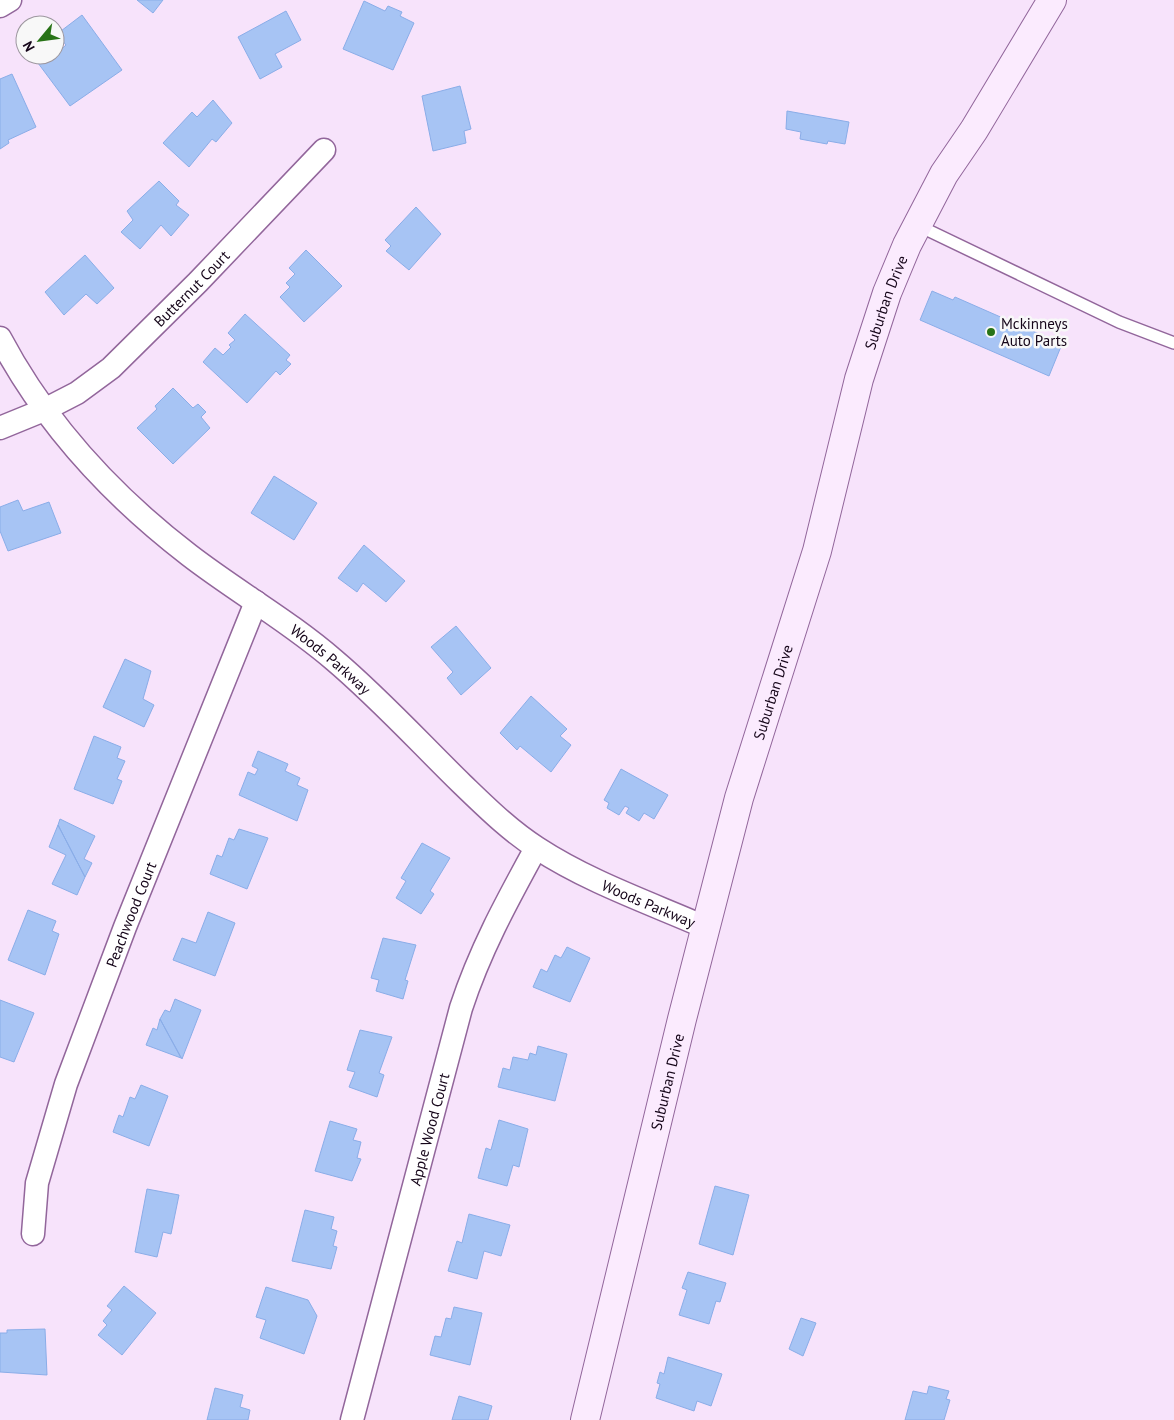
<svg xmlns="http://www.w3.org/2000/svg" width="1174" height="1420" viewBox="0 0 1174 1420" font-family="'PT Sans',sans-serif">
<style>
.building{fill:#a7c4f4;stroke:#8aade8}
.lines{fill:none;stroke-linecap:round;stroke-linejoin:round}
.service-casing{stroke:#92669b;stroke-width:14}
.minor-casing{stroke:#92669b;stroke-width:25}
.secondary-casing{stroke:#92669b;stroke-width:30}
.service{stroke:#fff;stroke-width:11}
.minor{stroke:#fff;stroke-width:22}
.secondary{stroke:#fbebfe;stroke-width:28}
.poi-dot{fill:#287317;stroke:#f8f8f8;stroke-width:2}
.labels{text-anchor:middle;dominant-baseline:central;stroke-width:5;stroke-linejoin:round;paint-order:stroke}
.street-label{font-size:15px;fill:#150519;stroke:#f8f8f8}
.poi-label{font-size:15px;fill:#150519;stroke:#f8f8f8;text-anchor:start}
</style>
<rect width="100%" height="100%" fill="#f7e3fb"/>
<path class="building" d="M137,0H163L153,13Z
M364,1L385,11L388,6L402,12L400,16L414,23L393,70L343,49Z
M286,11L301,40L275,54L282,67L260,79L238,37Z
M82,15L122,70L70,106L32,55H55L66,45L57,34Z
M12,74L36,127L8,140L9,143L0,149V79Z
M460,86L471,129L464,131L466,143L433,151L422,96Z
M213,100L232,123L216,142L212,139L189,167L163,143L192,112L197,117Z
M787,111L849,122L845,144L828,141L827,144L800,139L801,132L786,129Z
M159,181L179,201L176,205L189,215L171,236L161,225L140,249L121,232L133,220L127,211Z
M416,207L441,234L409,270L386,251L391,246L385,240Z
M306,250L342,286L304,322L280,297L290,287L286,283L295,274L289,268Z
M85,255L114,288L97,304L86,294L64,315L45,292Z
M932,291L953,300L955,297L1062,344L1049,376L920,320Z
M245,314L290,355L286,360L291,364L280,375L276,371L247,403L203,362L215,348L223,355L231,347L229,345L235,340L228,333Z
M173,388L193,408L198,404L206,412L201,417L210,428L173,464L137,428L157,409L155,406Z
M274,476L317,503L294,540L251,513Z
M18,500L23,511L49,502L61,533L8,551L0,531V507Z
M364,545L405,581L386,602L363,583L357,592L338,578Z
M456,626L491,668L461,695L447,678L453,672L431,647Z
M125,659L151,671L143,699L154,705L144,727L103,707Z
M531,696L567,729L560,736L571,745L551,772L520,746L517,750L500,733Z
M94,736L121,747L117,758L125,761L117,779L122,781L113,804L74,789Z
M258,751L288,764L285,771L300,778L297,785L308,790L297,821L239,795L248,772L255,775L258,769L252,766Z
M621,769L668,795L654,819L644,813L639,821L626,813L629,808L625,806L619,815L607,808L609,803L604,800Z
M60,819L95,836L84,859L92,863L85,877L58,825Z
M58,825L85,877L77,895L52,884L66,855L49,847Z
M239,829L268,838L247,889L210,874L217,855L222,857L229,838L234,840Z
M422,843L450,858L430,891L434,894L421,914L396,898L406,881L401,878Z
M28,910L56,921L52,931L59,934L45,975L8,960Z
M208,912L235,923L215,976L173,960L182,938L196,943Z
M383,938L416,945L405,980L408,981L403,999L376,991L379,980L371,978Z
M567,947L590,958L570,1002L533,987L541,969L547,972L555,955L561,958Z
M175,999L201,1010L182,1059L160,1019L165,1010L170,1012Z
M0,1000L34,1013L14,1062L0,1057Z
M160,1019L181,1058L146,1045L153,1028L157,1030Z
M360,1030L392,1037L379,1073L384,1075L377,1097L349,1087L355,1072L347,1070Z
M538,1046L567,1054L555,1101L498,1087L503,1068L510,1070L513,1057L528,1060L530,1053L536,1055Z
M141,1085L168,1096L149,1146L113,1132L119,1115L123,1117L130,1097L135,1099Z
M499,1120L528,1129L519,1167L513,1165L507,1186L478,1178L486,1148L491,1150Z
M330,1121L357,1129L353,1140L361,1142L357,1158L361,1159L352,1181L315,1171Z
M715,1186L749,1195L733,1255L699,1244Z
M147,1189L179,1195L171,1234L163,1232L157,1257L135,1252Z
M305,1210L334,1217L331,1229L337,1231L333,1246L337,1247L331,1269L292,1261Z
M469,1214L510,1225L501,1256L484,1251L477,1279L448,1271L457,1241L462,1243Z
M688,1272L726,1283L720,1302L716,1301L709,1324L679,1315L687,1290L682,1288Z
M124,1286L156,1313L122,1355L98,1335L107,1325L103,1321L112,1310L107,1306Z
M266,1287L308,1300L317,1316L304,1354L260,1338L266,1320L256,1317Z
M454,1307L482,1313L470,1365L430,1355L435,1336L441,1337L446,1318L451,1319Z
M801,1318L816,1323L803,1356L789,1349Z
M45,1329L47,1375L0,1372V1333H7V1330Z
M668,1357L722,1374L711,1406L697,1401L694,1411L656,1398L660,1384L657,1383L660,1372L664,1374Z
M929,1386L949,1391L946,1399L950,1400L944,1420H905L913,1391L927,1394Z
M215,1388L243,1395L240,1407L250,1410L248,1420H207Z
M459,1396L492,1406L488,1420H452Z"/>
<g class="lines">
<defs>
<path id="service" d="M917,225L1119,322L1174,343"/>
<g id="minor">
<path d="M0,6L10,0"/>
<path id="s1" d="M0,338C46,425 111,495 189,555C237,592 289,621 334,660C379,698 420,743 462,784C486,807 509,830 537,848C589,882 650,903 707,928"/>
<path id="s2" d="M0,428L44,410L77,393L111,368L198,282L324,150"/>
<path id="s3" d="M33,1234L37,1183L66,1084L125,927L256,602"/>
<path id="s4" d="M352,1420L461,1008C480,950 507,901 536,848"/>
</g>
<g id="secondary">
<path id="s5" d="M585,1420L682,1019L739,798L817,551L859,379L887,293L907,245L944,174L974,130L1052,0"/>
</g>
</defs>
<use href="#service" class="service-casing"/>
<use href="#minor" class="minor-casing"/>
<use href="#secondary" class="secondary-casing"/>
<use href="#service" class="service"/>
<use href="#minor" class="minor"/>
<use href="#secondary" class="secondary"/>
</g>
<circle class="poi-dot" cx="991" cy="332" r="5"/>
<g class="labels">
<g class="street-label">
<text stroke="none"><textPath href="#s2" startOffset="240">Butternut Court</textPath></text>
<text stroke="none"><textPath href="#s5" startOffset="1158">Suburban Drive</textPath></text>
<text stroke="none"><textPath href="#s1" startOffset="466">Woods Parkway</textPath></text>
<text stroke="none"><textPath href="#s5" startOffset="752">Suburban Drive</textPath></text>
<text stroke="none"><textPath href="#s1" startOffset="871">Woods Parkway</textPath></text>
<text stroke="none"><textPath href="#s3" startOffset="336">Peachwood Court</textPath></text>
<text stroke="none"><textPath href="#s5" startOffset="348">Suburban Drive</textPath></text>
<text stroke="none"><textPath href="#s4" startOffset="301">Apple Wood Court</textPath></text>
</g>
<g class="poi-label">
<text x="1001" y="323">Mckinneys<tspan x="1001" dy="17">Auto Parts</tspan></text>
</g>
</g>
<g transform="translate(40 40) rotate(241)"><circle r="24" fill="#f8f8f8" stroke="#9d979f"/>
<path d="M0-4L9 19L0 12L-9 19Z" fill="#287317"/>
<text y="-8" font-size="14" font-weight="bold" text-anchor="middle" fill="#150519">N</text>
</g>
</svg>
